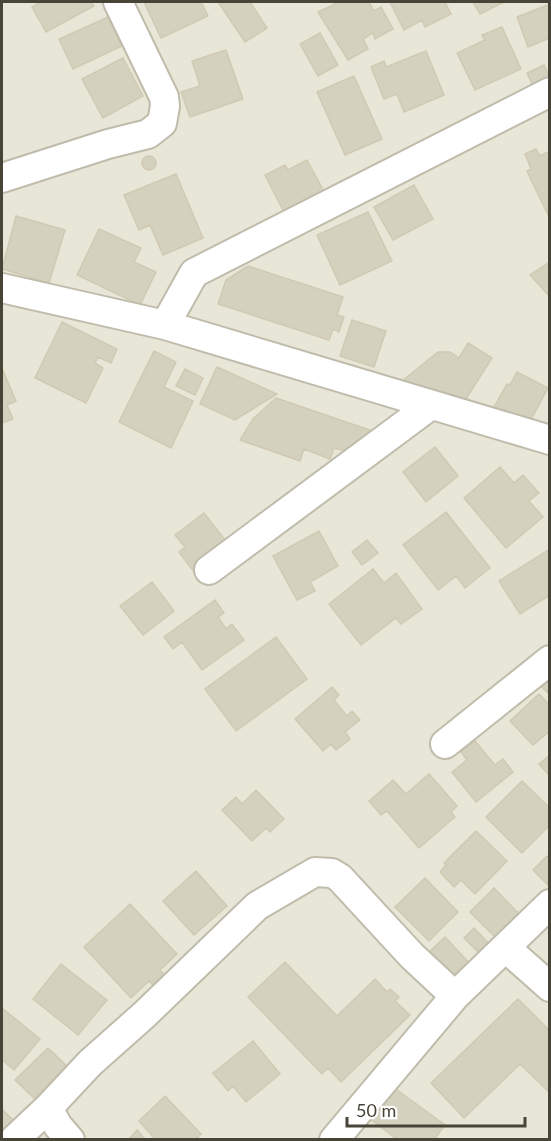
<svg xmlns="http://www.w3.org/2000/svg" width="551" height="1141" viewBox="0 0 551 1141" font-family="Lato,sans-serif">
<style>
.residential{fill:#e8e6d7}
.building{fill:#d5d1bf;stroke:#d0cab2;stroke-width:1.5}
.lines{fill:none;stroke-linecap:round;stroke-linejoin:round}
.minor-casing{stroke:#bfbcac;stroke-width:32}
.minor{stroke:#fff;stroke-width:28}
</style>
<rect width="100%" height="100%" fill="#f4f3e9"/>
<path class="residential" d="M2,2H549V1139H2Z"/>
<path class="building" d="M41,2H91L94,6L46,32L32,7Z
M144,2H201L208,16L161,38Z
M218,2H250L267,28L245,42Z
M339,2H369L374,11L381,7L393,29L375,39L373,33L363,39L368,49L348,60L318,12Z
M390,2H445L451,14L425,27L422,20L404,30Z
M473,2H504L480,14Z
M550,4V38L528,47L517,17Z
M108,17L122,46L73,69L59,39Z
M502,27L521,69L475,90L457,53L485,40L482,35Z
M320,33L338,65L318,76L300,44Z
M226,50L243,99L190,117L181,92L200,86L192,61Z
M426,51L444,95L404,112L397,94L384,99L371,67L384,61L386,67Z
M123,58L143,96L103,118L82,79Z
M544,65L550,77V91L538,97L527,73Z
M354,76L382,139L345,155L317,92Z
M536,149L540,156L550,151L548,215L527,171L531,169L525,154Z
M142 163a7 7 0 1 1 14 0a7 7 0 1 1-14 0Z
M307,160L326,195L286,216L265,175L285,165L288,170Z
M176,174L203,238L163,255L150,225L139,230L124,195Z
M414,185L433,219L393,240L374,207Z
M368,212L392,261L340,285L317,235Z
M16,216L65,230L49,283L2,269Z
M99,229L141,248L134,262L156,272L140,305L77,275Z
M550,262V297L530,275Z
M248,266L343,297L337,315L344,317L339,332L333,329L329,340L218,304L226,280Z
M352,320L386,331L374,367L340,356Z
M62,322L117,349L111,363L98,357L95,363L103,368L86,403L35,378Z
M468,343L492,358L459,410L397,385L438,352H450L459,358Z
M154,351L176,362L164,387L193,401L171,448L119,422Z
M217,367L277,394L235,420L200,404Z
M2,368L16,401L7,405L13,419L2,423Z
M185,369L203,378L195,395L176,386Z
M517,372L548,388L527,427L493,409L507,384L510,385Z
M276,398L381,434L348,452L334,448L330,459L304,449L300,461L240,440L253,419Z
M435,447L458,476L426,502L403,472Z
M500,467L514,483L523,475L539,493L529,501L543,517L506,548L464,498Z
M446,512L490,568L465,588L456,576L438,590L403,545Z
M204,513L229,545L194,572L179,552L185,547L175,535Z
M319,531L338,566L310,582L315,591L297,600L273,556Z
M367,540L378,553L362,565L352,552Z
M550,549V595L520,614L499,581Z
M373,569L384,583L396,573L422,609L401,624L396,618L361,645L329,604Z
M152,582L174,611L143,635L120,606Z
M215,600L224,613L218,617L226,629L232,624L244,640L202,670L182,642L173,649L164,637Z
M276,637L307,679L236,731L205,689Z
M550,680V695L542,687Z
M332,687L339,695L334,700L347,716L352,711L360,720L345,732L350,739L336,750L331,744L323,751L295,719Z
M539,694L550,705V731L533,745L510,721Z
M475,741L495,765L503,759L513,772L476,802L452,772L467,760L461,752Z
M550,755V776L539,764Z
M429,774L457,806L451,812L455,817L419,848L387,811L381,815L369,801L393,780L406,794Z
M522,781L550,808V825L522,853L486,817Z
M256,790L284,819L270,832L266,828L252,841L222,810L236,797L242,804Z
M476,831L507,861L475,894L461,880L454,887L440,872L446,865L444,863Z
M547,856L550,858V887L533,870Z
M196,871L227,906L194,935L163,901Z
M425,878L458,912L429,941L395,907Z
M494,888L522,917L498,940L470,912Z
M130,904L177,954L160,970L166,977L155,987L149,981L131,998L84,947Z
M474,928L492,947L482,956L464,938Z
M445,937L473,967L457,982L429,952Z
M285,962L337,1016L375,979L387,992L390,989L399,997L395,1001L410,1015L341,1082L328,1068L322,1074L248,997Z
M61,964L107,1000L78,1035L33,999Z
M518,999L550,1031V1093L520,1064L464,1118L431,1083Z
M2,1008L40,1039L14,1070L2,1060Z
M253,1041L280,1074L246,1102L233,1086L228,1091L213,1073Z
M48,1048L69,1068L40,1104L15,1080Z
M393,1087L445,1125L434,1140H398L369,1118Z
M165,1096L201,1134L195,1140H156L139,1121Z
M2,1109L13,1120L2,1133Z
M137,1130L146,1140H128Z"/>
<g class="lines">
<defs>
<path id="minor" d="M2,178L108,144L148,134L162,123L165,106L164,97L118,2
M2,288L165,325L550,440
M165,325L194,273L550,92
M209,570L431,405
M445,744L550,660
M506,948L550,987
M48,1108L58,1126L70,1140
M14,1140L48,1108L90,1063L144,1015L257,906L315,872L332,873L340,878L412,956L455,996
M334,1140L455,996L550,904"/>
</defs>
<use href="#minor" class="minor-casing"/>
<use href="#minor" class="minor"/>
</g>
<rect width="551" height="1141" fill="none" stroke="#474438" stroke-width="6"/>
<path d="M347 1117v9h178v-9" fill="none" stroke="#474438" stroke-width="3"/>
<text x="356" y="1117" font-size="18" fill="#474438" stroke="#ffffff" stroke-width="4.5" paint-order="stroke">50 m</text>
</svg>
